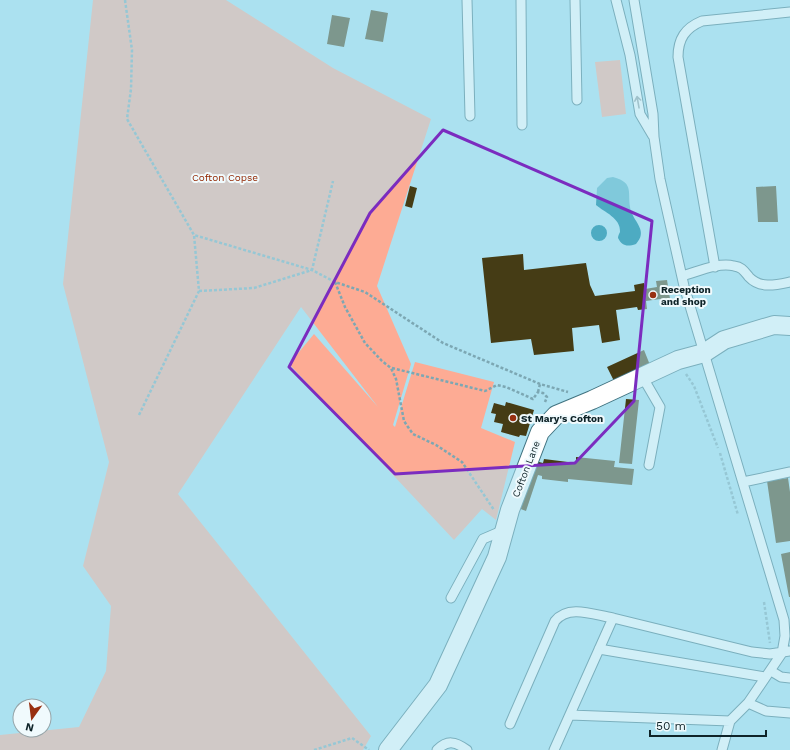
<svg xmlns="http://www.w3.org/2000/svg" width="790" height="750" viewBox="0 0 790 750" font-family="'Work Sans',sans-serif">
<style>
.green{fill:#fdab94}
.water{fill:#4dabc2}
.building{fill:#453c15}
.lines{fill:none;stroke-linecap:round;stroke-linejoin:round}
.service-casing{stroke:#417380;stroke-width:11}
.minor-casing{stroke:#417380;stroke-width:20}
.path{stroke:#7ca7b3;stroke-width:2.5;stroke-dasharray:3 2;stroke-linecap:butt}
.service{stroke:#fff;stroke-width:9}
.minor{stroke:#fff;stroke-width:18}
.oneway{stroke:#939c9e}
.marked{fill:none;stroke:#7b2cbf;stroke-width:3;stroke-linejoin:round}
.poi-dot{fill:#983011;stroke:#f0fafd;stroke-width:1.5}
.labels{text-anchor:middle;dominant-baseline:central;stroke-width:4;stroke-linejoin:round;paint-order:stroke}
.park-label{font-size:10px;fill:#932601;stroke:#f0fafd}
.poi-label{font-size:10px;font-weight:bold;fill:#0e2328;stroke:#f0fafd;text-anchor:start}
.street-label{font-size:10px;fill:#0e2328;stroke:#f0fafd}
</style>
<rect width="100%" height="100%" fill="#ace1f0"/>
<path class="green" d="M93,0H226L333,68L431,119L377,286L411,364L393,425L395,427L415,362L494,382L481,428L515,442L496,520L482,509L454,540L289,364L314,334L378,407L301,307L178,494L371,736L363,750H0V735L79,727L106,671L111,606L83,566L109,462L63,284Z
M620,60L626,114L602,117L595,62Z"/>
<path class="water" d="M613,177C636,183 626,194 631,211C635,223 648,231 636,244C627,247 622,246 618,238C618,236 619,234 620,232C621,218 604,212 596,205L597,188L607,178Z
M591 233a8 8 0 1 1 16 0a8 8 0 1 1-16 0Z"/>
<path class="building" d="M371,10L388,13L383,42L365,39Z
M332,15L350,18L344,47L327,44Z
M410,186L417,188L412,208L405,206Z
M776,186L778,222H758L756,187Z
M523,254L524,270L586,263L590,285L595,296L635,291L634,285L644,283L645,289L657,287L656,281L667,280L671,305L661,307L660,299L646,301L647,309L638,310L637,307L616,310L620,340L602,343L599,325L572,328L574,351L534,355L531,339L491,343L482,258Z
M644,350L650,365L614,381L607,367Z
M626,399L639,400L632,464L619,463Z
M506,402L534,410L526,436L520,435L519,437L501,432L503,424L494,422L496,414L491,413L494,403L505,406Z
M576,457L615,461L614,467L634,469L632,485L568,479V482L542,479V476L538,475L526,511L518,508L535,461L543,463L544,459L576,463Z
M788,478L790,492V541L776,543L767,481Z
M790,552V597H789L781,554Z"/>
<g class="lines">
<defs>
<path id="service" d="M467,0L470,116
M521,0L522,125
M575,0L577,100
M616,0L630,55L640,114L653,136
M634,0L653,114L654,137L660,179L684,286L784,620L785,636L782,653L748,703L730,721L722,750
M715,267L678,57C678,39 685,28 702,21L790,12
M682,276C697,272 718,262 734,266C742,267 744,271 749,277C760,289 776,285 790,282
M642,376L660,407L649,465
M743,482L790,472
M451,598L483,539L504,530
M599,649L765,677
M771,671L781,677L790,678
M748,703L766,711L790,713
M570,715L730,721
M510,724L555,621C569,604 594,615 613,618
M437,750C447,740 455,741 467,750
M554,750L613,618L752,652L770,654L790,651"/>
<path id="minor" d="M388,750L438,685L497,557L510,510L540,432L556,415L592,400L678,360L704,353L724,340L774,325L790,326"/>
</defs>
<use href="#service" class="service-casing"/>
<use href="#minor" class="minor-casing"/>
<path class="path" d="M125,0L132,50L131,89L127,119L194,235L312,270L335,282L365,292L443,343L540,384L568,392
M335,282L345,307L365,343L382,361L391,368L396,379L404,421L408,427L413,434L436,445L462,462L494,510
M199,291L254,288L312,270L333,181
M392,368L485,391L497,385L506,387L533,399L538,392L543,393L547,397L545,402
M686,374L694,386L718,448
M538,392L540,384
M139,415L199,291L194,235
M720,453L738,515
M764,602L770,643
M314,750L352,738L369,750"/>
<use href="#service" class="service"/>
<use href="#minor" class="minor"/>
</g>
<defs><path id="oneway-shaft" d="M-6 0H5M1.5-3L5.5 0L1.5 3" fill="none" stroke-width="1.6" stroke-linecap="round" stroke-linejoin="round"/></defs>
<use class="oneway" href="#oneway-shaft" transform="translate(638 102) rotate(-100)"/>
<path d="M0 0H790V750H0ZM443,130L652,221L634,401L575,463L395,474L289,367L370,213Z" fill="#ace1f0" fill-opacity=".55" fill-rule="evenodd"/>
<path class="marked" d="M443,130L652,221L634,401L575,463L395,474L289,367L370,213Z"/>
<g class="poi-dot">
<circle cx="653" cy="295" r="4"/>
<circle cx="513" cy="418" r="4"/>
</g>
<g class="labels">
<g class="park-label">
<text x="225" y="177">Cofton Copse</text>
</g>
<g class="poi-label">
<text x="661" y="289">Reception<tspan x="661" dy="12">and shop</tspan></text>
<text x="521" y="418">St Mary's Cofton</text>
</g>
<g class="street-label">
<text transform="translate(526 469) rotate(-69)">Cofton Lane</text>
</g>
</g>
<g transform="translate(32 718) rotate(194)"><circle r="19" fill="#f0fafd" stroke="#96a4a8"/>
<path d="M0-3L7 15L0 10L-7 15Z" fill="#983011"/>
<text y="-6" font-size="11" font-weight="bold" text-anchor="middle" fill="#0e2328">N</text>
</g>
<path d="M650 730v6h116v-6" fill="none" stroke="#0e2328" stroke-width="2"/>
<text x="656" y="730" font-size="12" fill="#0e2328" stroke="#f0fafd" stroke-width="3" paint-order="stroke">50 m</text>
</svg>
